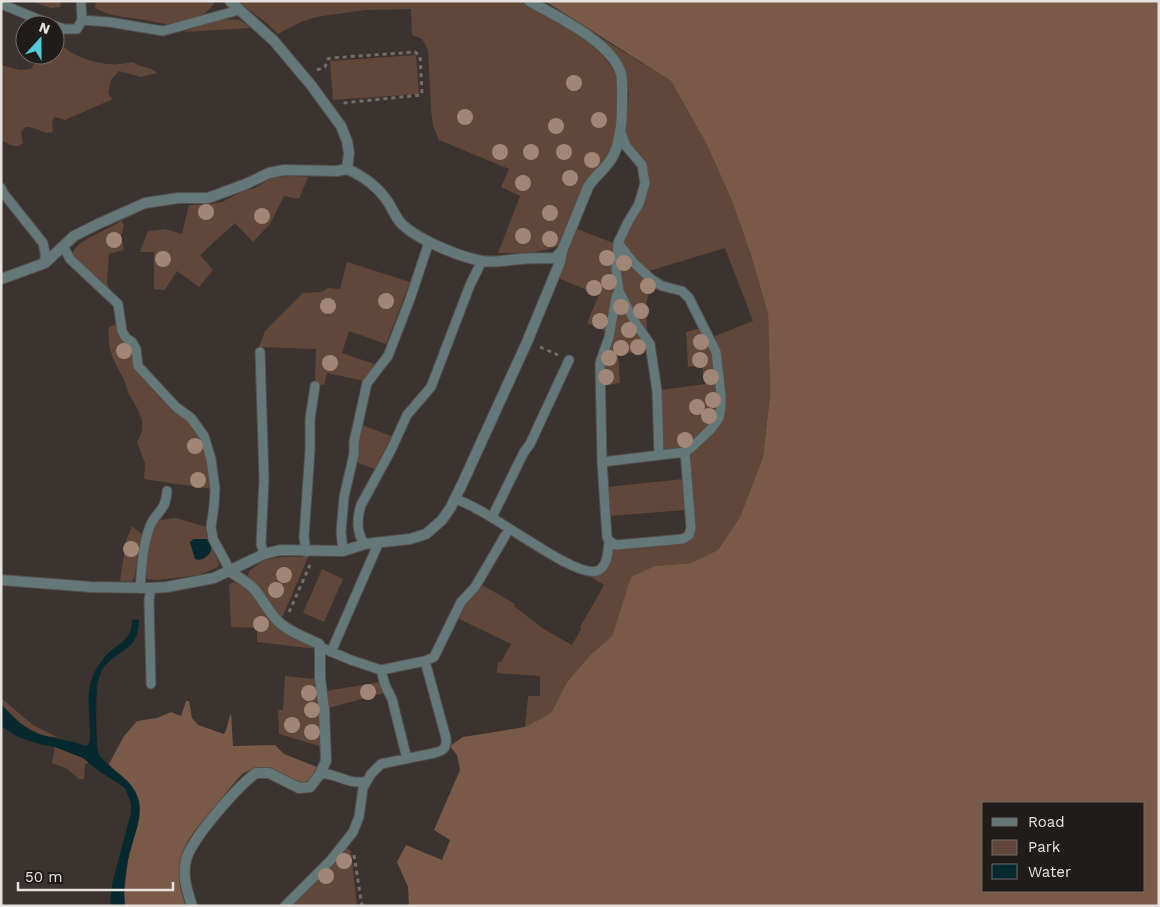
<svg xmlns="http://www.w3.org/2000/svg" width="1160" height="907" viewBox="0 0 1160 907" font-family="'Work Sans',sans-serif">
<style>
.green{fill:#614739}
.forest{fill:#795947;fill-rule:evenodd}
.water{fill:#05292e}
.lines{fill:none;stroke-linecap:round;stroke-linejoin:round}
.lane-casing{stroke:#564f4b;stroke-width:11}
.street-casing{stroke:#564f4b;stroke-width:12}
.path{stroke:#736d69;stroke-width:3;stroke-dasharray:4 4;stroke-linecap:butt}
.lane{stroke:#647779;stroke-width:9}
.street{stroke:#647779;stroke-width:10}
.tree{fill:#a28675}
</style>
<rect width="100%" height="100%" fill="#3a332f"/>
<path class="green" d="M31,1H60L61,7L51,8Z
M96,1H215C209,15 190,23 176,24C165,25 155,22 145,20C128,17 110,17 95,8Z
M238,1H520L569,30L587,42L601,53L614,71L617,82L618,130L608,157L583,188L575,204L558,246C539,253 518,254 498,253L520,196L501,187L509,169L439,140L433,126L431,110L428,50L422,39L412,35L411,9L365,10L316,17L301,22L278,34L269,25Z
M225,19L240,20L251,28L183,32L214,21Z
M580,25L671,81L706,143L732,201L751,255L768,314L770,395L763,457L740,517L718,550L691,563L655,566L622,606L612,636L591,654L567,682L551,713L525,727L528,696H540V676L497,673L498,662H501L511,644L457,618L463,606L482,585L515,604L514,606L542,628L572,645L581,629L580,627L604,585L581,571L598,574L611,549L613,548L689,539V458L692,451L713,431L724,394L723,374L715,336L753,321L725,248L649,271L636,261L622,243L648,184L625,137L629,94L624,67L607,45Z
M55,43C62,45 66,49 72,53C91,63 112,67 133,62C140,68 151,66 157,73L141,77L119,71L111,80L108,94L113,99L65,120L55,117L52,121L53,132C43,135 36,126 26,127L21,132L23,143C16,150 8,144 1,140V65L20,70L31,69L39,55H55Z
M416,55L419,94L333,100L330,61Z
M294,176L308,177L299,199L284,196L270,224L253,242L235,223L200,255L213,270L199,287L177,271L165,290L154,289V252H140L148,231L165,229L182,234L189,205L212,204L222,202L243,191L255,188L273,177Z
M122,220L124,226L121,236L124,250L109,254L107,282L109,288L72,256C73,240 110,230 122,220Z
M577,229L616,244L615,288L607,332L587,323L599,295L558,278Z
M620,251L662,288L653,287C643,300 647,314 647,330C633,315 619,292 618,271C617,265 619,258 620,251Z
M347,262L410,282L386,344L349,331L342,353L374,364L364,381L327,373L324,385L317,384L315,382L316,349L259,347L265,331L303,293L322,292L328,288L340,289Z
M619,299L641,337L645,351L618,354L620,383L603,386L601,373Z
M117,324L131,348L134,368L188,421L201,437L207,458L211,489L144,479L145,463L137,442C148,425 140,412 130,396C127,391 126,383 123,378C114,361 106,347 109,327Z
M701,328L714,353L719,395L716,417L708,427L684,449L664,451L661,390L705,384L702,365L688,367L686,332Z
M362,425L394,437L383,452L375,469L355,462Z
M683,479L686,510L609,516L607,487Z
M176,518L207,527L206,534L208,539H194L190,542L195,559L200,560L211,551V546L219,563L218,567L199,575L158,580L147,579C145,559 147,535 160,520Z
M132,526L143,535L140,543L134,579L131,582L120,581L126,541Z
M281,557H308L282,618L248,576L249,571L264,560Z
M322,569L343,579L324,622L303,613Z
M234,582L244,586L317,649L257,642V628L231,627L229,584Z
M285,676L315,679L317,684L323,747L279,734L278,710H283Z
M380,682L384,693L328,708L326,691Z
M1,698L33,725L59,738L41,735L21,724L3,706Z
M55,747L83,758L90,762L85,764L84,779H79L66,768L52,763Z
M345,847L351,851L357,906H289Z"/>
<path class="forest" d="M545,1H1159V906H409L408,887L397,862L406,845L442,860L450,840L434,830L460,770L457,755L450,746L463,737L525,727L551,713L567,682L591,654L612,636L631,577L655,566L691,563L718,550L740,517L763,457L770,395L768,314L751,255L732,201L706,143L671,81ZM984,803H1144V891H984Z
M186,701H189L192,718L198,725L224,734C228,728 228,720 231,713L233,746L275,745L284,754L317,767C314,772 311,780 305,782C291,788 273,756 242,774C231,786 222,798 212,810C184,842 169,862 186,906H125L124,893L128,860L139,819V802L109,764L124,736L137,721L157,718L171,712L181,716Z"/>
<path class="water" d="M194,539H208L211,546V551C207,557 203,561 195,559L190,542Z
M136,619L139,620C139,653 115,649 102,670C99,675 98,682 97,688C96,698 95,750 100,756C113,773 133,778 139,801C143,821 131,841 128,860C125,875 123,891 125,906H112L110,902L113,880L131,813V803L125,788L96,769L83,758L55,747L39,744L18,737L1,726V704C11,716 27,731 42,735C56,739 71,740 85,746L88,745L90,741C91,708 81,687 103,659C114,644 133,642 132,620Z"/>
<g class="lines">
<defs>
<path id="lane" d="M1,4L52,25
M82,20L109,22L163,31L239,10
M55,26L65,29H77L82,20L81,1
M621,132L626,146L642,165L645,183L639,204L628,222L618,243L616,270L619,291L636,324L650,344L657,391L659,455
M1,188L4,194L43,243L45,252V263
M618,243L633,262L651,279L662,286L682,291L689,298L716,352L721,394V407L719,418L711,429L691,448L685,452L602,462L600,363L609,337L616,297L619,291
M63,246L70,259L118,304L122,331L126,338L132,342L136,349L138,366L176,407L191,418L204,436L211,459L215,489L214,506L211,527L213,539L231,572
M260,352L264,479L261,544L264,554
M602,462L607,537L609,541L616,545L683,539L689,535L691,528L685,452
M454,499C486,506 573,579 597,571C608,567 608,551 609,541
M492,517L524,452L530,444L569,360
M365,544C356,534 357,517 361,505L391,450L407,415L431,387L470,285L482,261
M343,551L341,532L344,497L354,454V442L367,383L388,356L410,299L429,242
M306,552L304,537L310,450V419L315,386
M140,588C142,568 142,548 149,529C154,512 166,513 167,491
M151,588L149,600L151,684
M320,647L351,660L381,670L425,661L434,657L461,602L475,587L509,529
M331,652L379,542
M381,670L385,685L392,699L407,759
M320,774C336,772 349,786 366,781
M285,906L331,860L353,832L359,817L363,788L371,774L381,764L434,753C443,751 447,748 446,738L425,661"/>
<path id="street" d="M347,169C363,176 378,187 388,202C392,208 395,216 400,222C415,239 460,257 482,261C495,263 507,260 520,259C531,258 543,258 555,258L562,251L588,187C595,175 608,168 614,154C621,138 622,122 622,105C622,96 623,84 621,74C613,43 556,16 529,1
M1,279L45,263L74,236L98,224L145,203L178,198H208L246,184L269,173L284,170L337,171L347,169L349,153L347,141L341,126L311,85L274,41L230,1
M1,580L91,587L151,588L167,587L214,578L264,554L280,550L343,551L365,544L410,539L426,534L442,520L451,507L464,480L527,342L560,262L562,251
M192,906C187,890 182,876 186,860C191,839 238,786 256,773H269L299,788L310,787L320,774L326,761L324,709L320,678V647L319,644C306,638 292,633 281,624C270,615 264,601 255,590C248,582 239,578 231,572"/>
</defs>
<use href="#lane" class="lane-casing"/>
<use href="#street" class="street-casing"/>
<path class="path" d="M317,70L325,67L328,59L331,58L415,52L420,56L422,93L421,95L343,103
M540,347L558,355
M289,612L310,565
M354,855L362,906"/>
<use href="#lane" class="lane"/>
<use href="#street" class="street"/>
</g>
<g class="tree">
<circle cx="574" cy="83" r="8"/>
<circle cx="465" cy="117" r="8"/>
<circle cx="599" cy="120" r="8"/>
<circle cx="556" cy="126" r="8"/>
<circle cx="500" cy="152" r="8"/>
<circle cx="531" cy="152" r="8"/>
<circle cx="564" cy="152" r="8"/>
<circle cx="592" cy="160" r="8"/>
<circle cx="570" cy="178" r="8"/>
<circle cx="523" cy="183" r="8"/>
<circle cx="206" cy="212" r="8"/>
<circle cx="550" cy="213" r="8"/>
<circle cx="262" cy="216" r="8"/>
<circle cx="523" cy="236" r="8"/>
<circle cx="550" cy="239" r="8"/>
<circle cx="114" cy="240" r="8"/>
<circle cx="607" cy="258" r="8"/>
<circle cx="163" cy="259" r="8"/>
<circle cx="624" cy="263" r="8"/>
<circle cx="609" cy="282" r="8"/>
<circle cx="648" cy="286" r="8"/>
<circle cx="594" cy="288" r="8"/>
<circle cx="386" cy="301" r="8"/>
<circle cx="328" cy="306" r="8"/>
<circle cx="621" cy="307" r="8"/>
<circle cx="641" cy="311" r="8"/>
<circle cx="600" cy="321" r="8"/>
<circle cx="629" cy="330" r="8"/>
<circle cx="701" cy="342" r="8"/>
<circle cx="638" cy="347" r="8"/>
<circle cx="621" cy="348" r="8"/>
<circle cx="124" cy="351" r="8"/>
<circle cx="609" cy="358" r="8"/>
<circle cx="700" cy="360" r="8"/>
<circle cx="330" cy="363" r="8"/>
<circle cx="606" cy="377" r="8"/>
<circle cx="711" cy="377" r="8"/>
<circle cx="713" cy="400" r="8"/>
<circle cx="697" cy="407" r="8"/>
<circle cx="709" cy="416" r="8"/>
<circle cx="685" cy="440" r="8"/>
<circle cx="195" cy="446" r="8"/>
<circle cx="198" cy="480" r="8"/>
<circle cx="131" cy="549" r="8"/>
<circle cx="284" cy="575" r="8"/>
<circle cx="276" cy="590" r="8"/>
<circle cx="261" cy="624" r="8"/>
<circle cx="368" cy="692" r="8"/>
<circle cx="309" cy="693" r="8"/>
<circle cx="312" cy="710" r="8"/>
<circle cx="292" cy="725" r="8"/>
<circle cx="312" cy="732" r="8"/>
<circle cx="344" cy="861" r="8"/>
<circle cx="326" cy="876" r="8"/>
</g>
<rect width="1160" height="907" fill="none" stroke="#e6e2df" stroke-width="5"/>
<rect x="982" y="802" width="162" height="90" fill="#1f1c1a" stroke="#6f6b69"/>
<rect x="992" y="818" width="25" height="8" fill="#647779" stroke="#6f6b69"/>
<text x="1028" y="827" font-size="15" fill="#e6e2df">Road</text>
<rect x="992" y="840" width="25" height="15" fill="#614739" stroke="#6f6b69"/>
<text x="1028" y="852" font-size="15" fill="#e6e2df">Park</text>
<rect x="992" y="864" width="25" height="15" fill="#05292e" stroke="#6f6b69"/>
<text x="1028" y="877" font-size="15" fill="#e6e2df">Water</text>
<g transform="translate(40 40) rotate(21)"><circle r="24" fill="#1f1c1a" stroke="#6f6b69"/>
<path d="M0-4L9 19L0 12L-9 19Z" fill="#53cbdb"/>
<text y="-8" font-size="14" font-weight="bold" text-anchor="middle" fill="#e6e2df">N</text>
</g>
<path d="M18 882v8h155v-8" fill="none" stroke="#e6e2df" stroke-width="2.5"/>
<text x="25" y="882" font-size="15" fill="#e6e2df" stroke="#1f1c1a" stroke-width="4" paint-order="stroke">50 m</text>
</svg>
